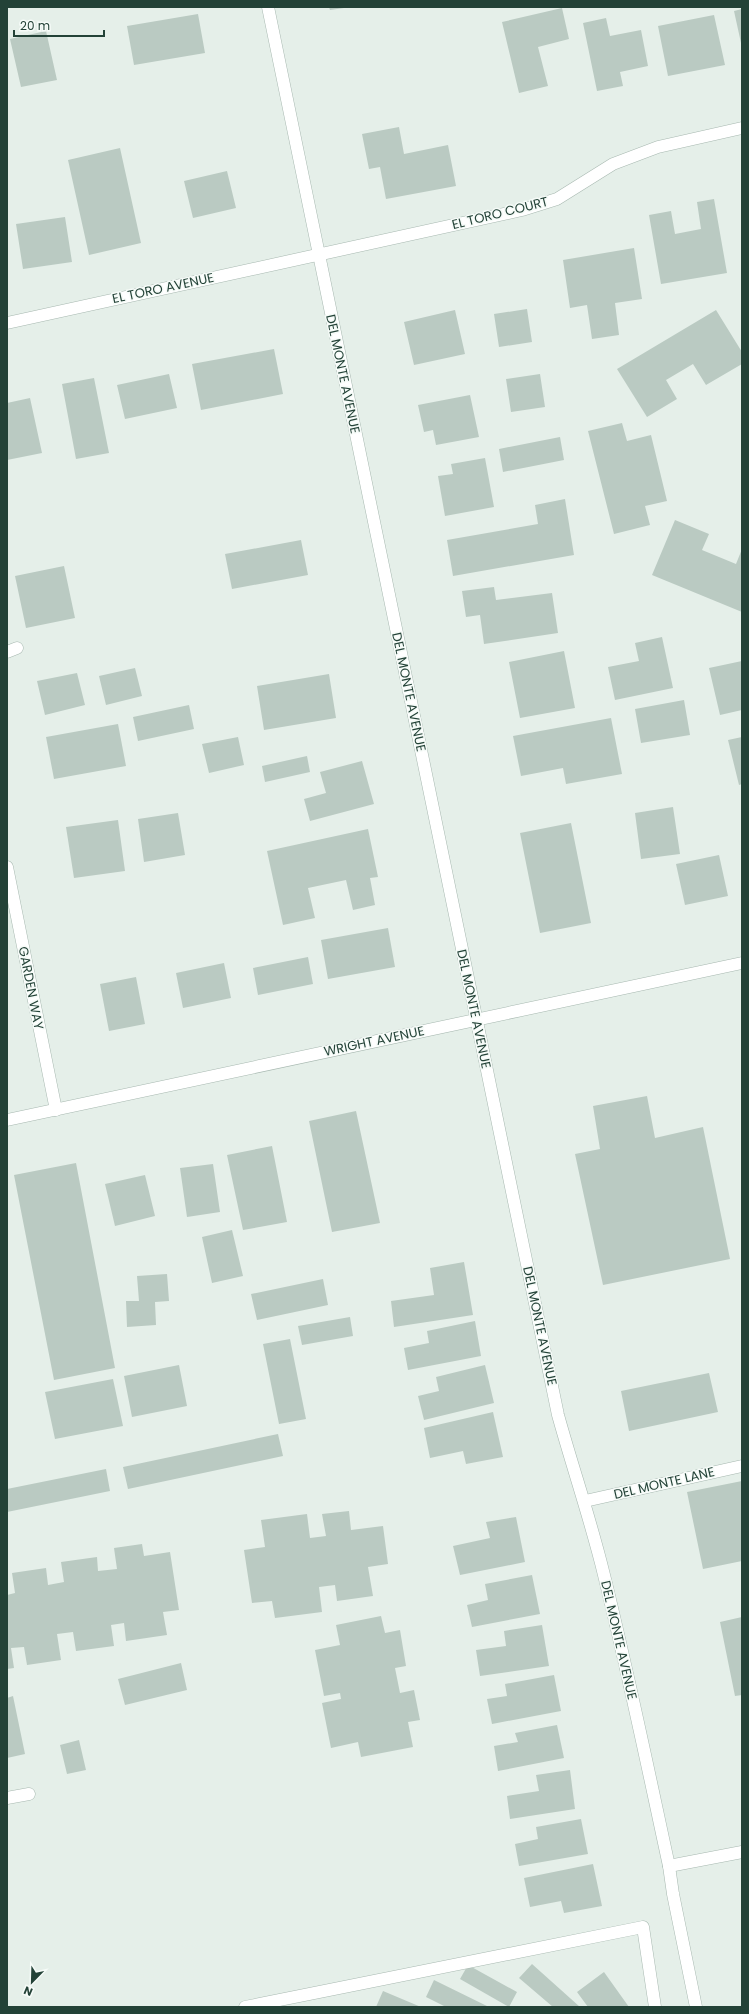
<svg xmlns="http://www.w3.org/2000/svg" width="749" height="2014" viewBox="0 0 749 2014" font-family="Poppins,sans-serif">
<style>
.building{fill:#bacac2}
.lines{fill:none;stroke-linecap:round;stroke-linejoin:round}
.service-casing{stroke:#a7b8b0;stroke-width:13}
.minor-casing{stroke:#a7b8b0;stroke-width:13}
.tertiary-casing{stroke:#a7b8b0;stroke-width:13}
.service{stroke:#fff;stroke-width:12}
.minor{stroke:#fff;stroke-width:12}
.tertiary{stroke:#fff;stroke-width:12}
.labels{text-anchor:middle;dominant-baseline:central;stroke-width:3;stroke-linejoin:round;paint-order:stroke}
.street-label{font-size:13px;fill:#234237;stroke:#f6fbf8}
</style>
<rect width="100%" height="100%" fill="#e5efe9"/>
<path class="building" d="M329,7H344V8L330,10Z
M562,8L569,39L538,47L548,86L519,93L502,22Z
M742,9V43H741L734,11Z
M198,14L205,53L134,65L127,26Z
M714,15L725,65L668,76L658,26Z
M606,18L610,36L641,30L648,66L620,72L623,86L597,91L583,23Z
M46,31L57,80L21,87L10,39Z
M399,127L404,154L448,145L456,186L386,199L380,167L369,169L362,134Z
M120,148L141,243L89,255L68,160Z
M227,171L236,208L193,218L184,181Z
M714,199L727,273L661,284L649,215L671,211L675,234L701,229L697,202Z
M65,217L72,262L23,269L16,224Z
M634,248L642,299L615,303L619,335L592,339L587,305L570,308L563,260Z
M527,309L532,342L499,347L494,314Z
M455,310L465,354L414,365L404,322Z
M716,310L742,352V364L706,385L693,364L666,380L677,399L647,417L617,369Z
M274,349L283,394L201,410L192,364Z
M169,374L177,408L125,419L117,385Z
M540,374L545,407L511,412L506,379Z
M94,378L109,453L76,459L62,384Z
M470,395L479,437L436,445L433,430L424,432L418,405Z
M30,398L42,453L7,460V403Z
M622,423L627,441L651,435L667,501L645,506L650,525L614,534L588,431Z
M560,437L564,460L503,472L499,449Z
M485,458L494,507L445,516L438,476L453,474L451,464Z
M565,499L574,555L453,576L447,540L538,524L535,505Z
M675,520L709,534L702,550L736,564L742,549V612L652,575Z
M301,540L308,575L232,589L225,554Z
M64,566L75,618L26,628L15,576Z
M494,587L496,600L552,593L558,633L484,644L480,615L466,617L462,591Z
M662,637L673,688L615,700L608,667L639,661L635,643Z
M564,651L575,708L520,718L509,662Z
M742,661V710L720,715L709,668Z
M135,668L142,696L106,705L99,676Z
M77,673L85,705L45,715L37,681Z
M329,674L336,718L264,730L257,686Z
M684,700L690,735L641,743L635,709Z
M189,705L194,729L138,741L133,717Z
M611,718L622,774L566,784L563,768L521,776L513,736Z
M118,724L126,766L54,779L46,737Z
M238,737L244,765L209,773L202,744Z
M742,737V784L739,785L728,740Z
M307,756L310,772L265,782L262,766Z
M362,761L374,804L310,821L304,799L326,793L320,772Z
M673,807L680,854L641,859L635,813Z
M178,813L185,855L144,862L138,819Z
M118,820L125,871L74,878L66,827Z
M571,823L591,923L540,933L520,833Z
M368,829L378,877L370,878L375,905L353,910L346,880L308,888L315,918L283,925L267,851Z
M719,855L728,896L685,905L676,864Z
M388,928L395,967L328,979L321,940Z
M308,957L313,984L258,995L253,968Z
M224,963L231,998L183,1008L176,973Z
M136,977L145,1024L109,1031L100,984Z
M647,1096L655,1138L703,1127L730,1259L603,1285L575,1154L600,1149L593,1106Z
M356,1111L380,1223L332,1232L309,1121Z
M272,1146L287,1222L243,1230L227,1155Z
M76,1163L115,1368L54,1380L14,1175Z
M213,1164L220,1212L187,1217L180,1168Z
M145,1175L155,1216L115,1226L105,1184Z
M232,1230L243,1276L212,1283L202,1237Z
M464,1262L473,1315L394,1327L391,1301L434,1295L430,1268Z
M167,1274L169,1301L155,1302L156,1325L127,1327L126,1301H139L137,1276Z
M323,1279L328,1305L257,1320L251,1294Z
M350,1317L353,1336L302,1345L298,1326Z
M475,1321L481,1356L408,1370L404,1348L429,1343L427,1331Z
M290,1339L306,1419L279,1424L263,1344Z
M179,1365L187,1406L132,1417L124,1376Z
M485,1365L494,1403L424,1420L418,1396L439,1391L436,1377Z
M709,1373L718,1412L629,1431L621,1391Z
M113,1379L123,1426L55,1439L45,1392Z
M493,1412L503,1457L466,1464L463,1451L430,1458L424,1428Z
M278,1434L283,1456L128,1489L123,1467Z
M106,1469L110,1491L7,1512V1489Z
M742,1481V1561L703,1569L687,1492Z
M349,1511L351,1530L383,1526L388,1564L368,1567L373,1596L337,1601L335,1585L319,1587L322,1612L275,1618L272,1601L252,1603L244,1550L265,1547L261,1520L307,1514L310,1538L326,1536L322,1514Z
M516,1517L525,1562L460,1575L453,1546L490,1538L486,1522Z
M142,1544L144,1556L170,1552L179,1610L163,1612L167,1635L126,1641L124,1623L111,1625L114,1646L76,1651L73,1632L57,1634L61,1660L27,1665L24,1647L11,1648L14,1668L7,1669V1595L15,1593L12,1573L46,1568L48,1585L64,1582L61,1562L97,1557L98,1571L117,1569L114,1548Z
M532,1575L540,1614L472,1627L467,1605L488,1600L485,1584Z
M381,1616L385,1633L400,1630L406,1666L395,1668L400,1693L414,1690L420,1720L408,1722L413,1747L361,1757L358,1742L331,1748L322,1703L341,1699L340,1693L324,1696L315,1650L340,1645L336,1625Z
M742,1617V1695L735,1696L720,1622Z
M542,1625L549,1666L480,1676L476,1650L506,1646L504,1631Z
M181,1663L187,1690L125,1705L118,1679Z
M554,1675L561,1711L492,1724L487,1699L507,1696L505,1684Z
M13,1696L25,1754L7,1758V1698Z
M557,1725L564,1758L498,1771L494,1746L518,1742L515,1733Z
M79,1740L86,1770L67,1774L60,1745Z
M570,1770L575,1809L510,1819L507,1796L539,1791L536,1775Z
M581,1819L588,1854L519,1866L515,1844L538,1839L536,1827Z
M593,1864L602,1906L564,1913L561,1901L530,1907L524,1878Z
M532,1964L580,2007H553L519,1978Z
M468,1965L517,1992L509,2007L460,1979Z
M604,1972L629,2007H588L577,1992Z
M434,1980L489,2007H446L426,1997Z
M383,1991L421,2007H376Z"/>
<g class="lines">
<defs>
<path id="service" d="M585,1501L742,1466
M7,1798L29,1794
M669,1866L742,1852
M245,2007L643,1927L655,2007"/>
<path id="minor" d="M268,7L558,1415C573,1469 591,1521 604,1575C628,1672 648,1769 669,1866L673,1894L696,2007
M7,323L522,210L557,199L613,164L658,147L742,128
M7,652L17,648
M7,867L56,1110"/>
<path id="tertiary" d="M7,1120L742,963"/>
</defs>
<use href="#service" class="service-casing"/>
<use href="#minor" class="minor-casing"/>
<use href="#tertiary" class="tertiary-casing"/>
<use href="#service" class="service"/>
<use href="#minor" class="minor"/>
<use href="#tertiary" class="tertiary"/>
</g>
<g class="labels">
<g class="street-label">
<text transform="translate(500 213) rotate(-14)">EL TORO COURT</text>
<text transform="translate(163 288) rotate(-12)">EL TORO AVENUE</text>
<text transform="translate(343 374) rotate(78)">DEL MONTE AVENUE</text>
<text transform="translate(409 692) rotate(78)">DEL MONTE AVENUE</text>
<text transform="translate(31 988) rotate(79)">GARDEN WAY</text>
<text transform="translate(474 1009) rotate(78)">DEL MONTE AVENUE</text>
<text transform="translate(374 1041) rotate(-12)">WRIGHT AVENUE</text>
<text transform="translate(540 1326) rotate(78)">DEL MONTE AVENUE</text>
<text transform="translate(664 1483) rotate(-13)">DEL MONTE LANE</text>
<text transform="translate(619 1640) rotate(77)">DEL MONTE AVENUE</text>
</g>
</g>
<rect width="749" height="2014" fill="none" stroke="#234237" stroke-width="16"/>
<g transform="translate(32 1982) rotate(203)" stroke="#f6fbf8" stroke-width="3" paint-order="stroke">
<path d="M0-3L7 15L0 10L-7 15Z" fill="#234237"/>
<text y="-6" font-size="11" font-weight="bold" text-anchor="middle" fill="#234237">N</text>
</g>
<path d="M14 30v6h90v-6" fill="none" stroke="#234237" stroke-width="2"/>
<text x="20" y="30" font-size="12" fill="#234237" stroke="#f6fbf8" stroke-width="3" paint-order="stroke">20 m</text>
</svg>
